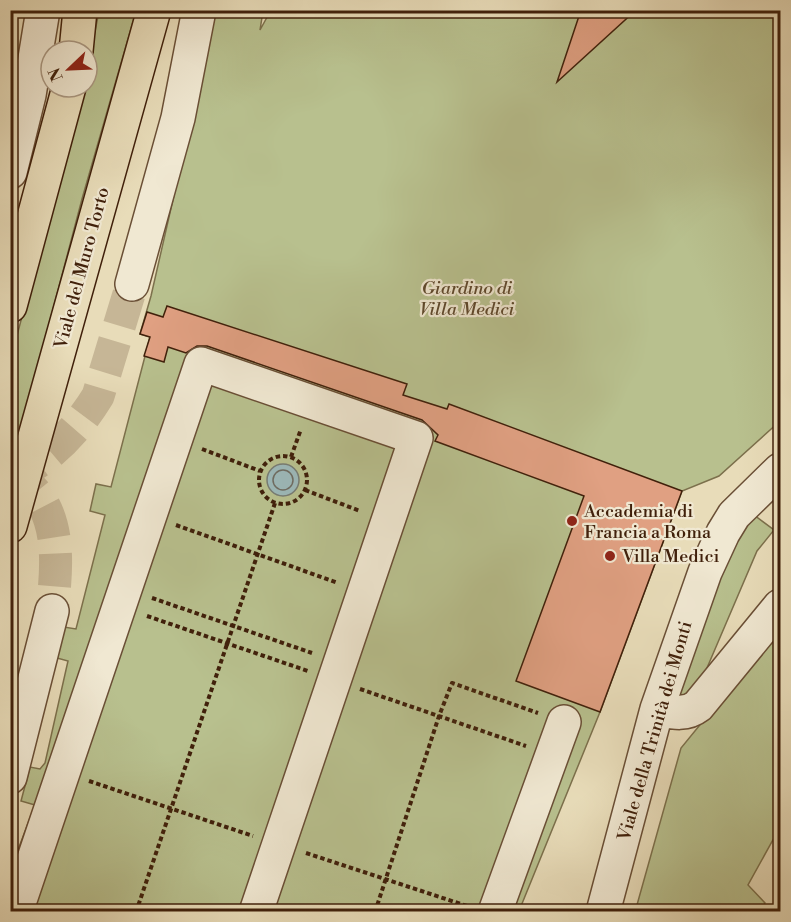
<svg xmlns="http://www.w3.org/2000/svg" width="791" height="922" viewBox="0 0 791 922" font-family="'Libre Bodoni',serif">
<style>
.green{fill:#b8c08e;stroke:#7c704c;stroke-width:1.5}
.water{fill:#9cb9ba;stroke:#777c74;stroke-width:1.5}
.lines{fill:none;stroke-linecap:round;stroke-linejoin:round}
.shore{stroke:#6e6c62;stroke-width:1.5}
.building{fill:#e0a082;stroke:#40200b;stroke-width:1.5}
.minor-tunnel{stroke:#c6b696;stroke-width:33;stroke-dasharray:33 16;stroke-linecap:butt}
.minor-casing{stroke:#6a4f36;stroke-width:36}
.major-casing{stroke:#40200b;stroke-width:36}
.path{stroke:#40200b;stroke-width:4;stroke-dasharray:4.5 3;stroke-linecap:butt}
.minor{stroke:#f0e8d2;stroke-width:33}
.major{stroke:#e8dcb9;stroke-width:33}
.poi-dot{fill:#8f2418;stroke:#f0e8d2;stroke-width:2}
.labels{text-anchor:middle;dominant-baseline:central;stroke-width:4.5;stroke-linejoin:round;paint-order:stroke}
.street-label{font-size:18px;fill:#40200b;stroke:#f0e8d2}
.park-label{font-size:18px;font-style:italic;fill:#5e482c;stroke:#f0e8d2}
.poi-label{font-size:18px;fill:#40200b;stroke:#f0e8d2;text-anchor:start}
</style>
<rect width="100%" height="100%" fill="#e8dcb9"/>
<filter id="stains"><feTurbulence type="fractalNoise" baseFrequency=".00333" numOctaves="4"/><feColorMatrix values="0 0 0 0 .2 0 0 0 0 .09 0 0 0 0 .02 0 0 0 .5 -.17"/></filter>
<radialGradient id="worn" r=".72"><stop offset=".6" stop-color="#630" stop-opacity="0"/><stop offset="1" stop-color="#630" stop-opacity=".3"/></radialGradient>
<path class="green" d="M271,10L780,11V421L719,476L682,491L600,712L519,911H11L10,871L35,805L21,801L30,767L40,769L45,763L68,661L57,658L64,627L76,629L105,515L90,511L96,484L111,487L150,337L140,334L151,296L216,11H263L260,30Z
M99,11H136L82,199L11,469V358L83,87H87V72Z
M750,512L774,530L757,551L695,696L683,701L668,695L727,543Z
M780,627V827L748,885L765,903L761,911L635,912L681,748Z"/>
<path class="water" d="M267 480a16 16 0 1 1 32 0a16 16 0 1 1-32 0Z"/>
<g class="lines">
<path class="shore" d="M273 480a10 10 0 1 1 20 0a10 10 0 1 1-20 0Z"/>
</g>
<path class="building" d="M581,10H636L557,82Z
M167,306L407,384L403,395L447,409L449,404L682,491L600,712L516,681L584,496L435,441L438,435L422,420L207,346H197L186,353L168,347L164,362L144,356L150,337L140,334L147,312L163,317Z"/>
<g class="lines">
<path class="minor-tunnel" d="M10,472C63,501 58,559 52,611
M10,479C48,460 76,432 98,396L132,284"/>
<defs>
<path id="minor" d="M10,172L29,95L43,10
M132,284L178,118L199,10
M657,709C672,712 685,716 698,706L780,606
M10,777L52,611
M16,912L201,364L416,438L256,912
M495,912L564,722
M603,912L657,709L705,572L723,533L734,515L780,470"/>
<path id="major" d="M76,51L80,10
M10,306L69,87
M10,526L154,10"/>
</defs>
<use href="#minor" class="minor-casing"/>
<use href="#major" class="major-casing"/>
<path class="path" d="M202,449L260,471
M259 480a24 24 0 1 1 48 0a24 24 0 1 1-48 0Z
M291,457L301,429
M305,490L360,511
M176,525L338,583
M152,598L312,653
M147,616L308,671
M360,689L526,746
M89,781L253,836
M306,853L467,906
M136,912L275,503
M375,912L439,716L452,683L538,713"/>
<use href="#minor" class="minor"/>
<use href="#major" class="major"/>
</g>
<g class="poi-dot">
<circle cx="572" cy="521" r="6"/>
<circle cx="610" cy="556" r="6"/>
</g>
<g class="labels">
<g class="street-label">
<text transform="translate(82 268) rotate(-75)">Viale del Muro Torto</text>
<text transform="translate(655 731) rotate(-74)">Viale della Trinità dei Monti</text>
</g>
<g class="park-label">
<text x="467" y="288">Giardino di<tspan x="467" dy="21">Villa Medici</tspan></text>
</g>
<g class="poi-label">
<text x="584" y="511">Accademia di<tspan x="584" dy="21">Francia a Roma</tspan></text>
<text x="622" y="556">Villa Medici</text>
</g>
</g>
<rect width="791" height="922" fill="none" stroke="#e8dcb9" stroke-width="36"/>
<rect x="12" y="12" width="767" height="898" fill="none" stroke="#40200b" stroke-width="3"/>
<rect x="18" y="18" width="755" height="886" fill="none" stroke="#40200b" stroke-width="1.5"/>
<g transform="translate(69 69) rotate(247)"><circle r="28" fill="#f0e8d2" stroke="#aa9882" stroke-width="1.5"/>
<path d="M0-4.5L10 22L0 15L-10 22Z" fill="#8f2418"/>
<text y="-9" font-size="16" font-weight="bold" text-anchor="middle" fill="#40200b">N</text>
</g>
<rect width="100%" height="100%" filter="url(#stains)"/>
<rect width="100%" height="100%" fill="url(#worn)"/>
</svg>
